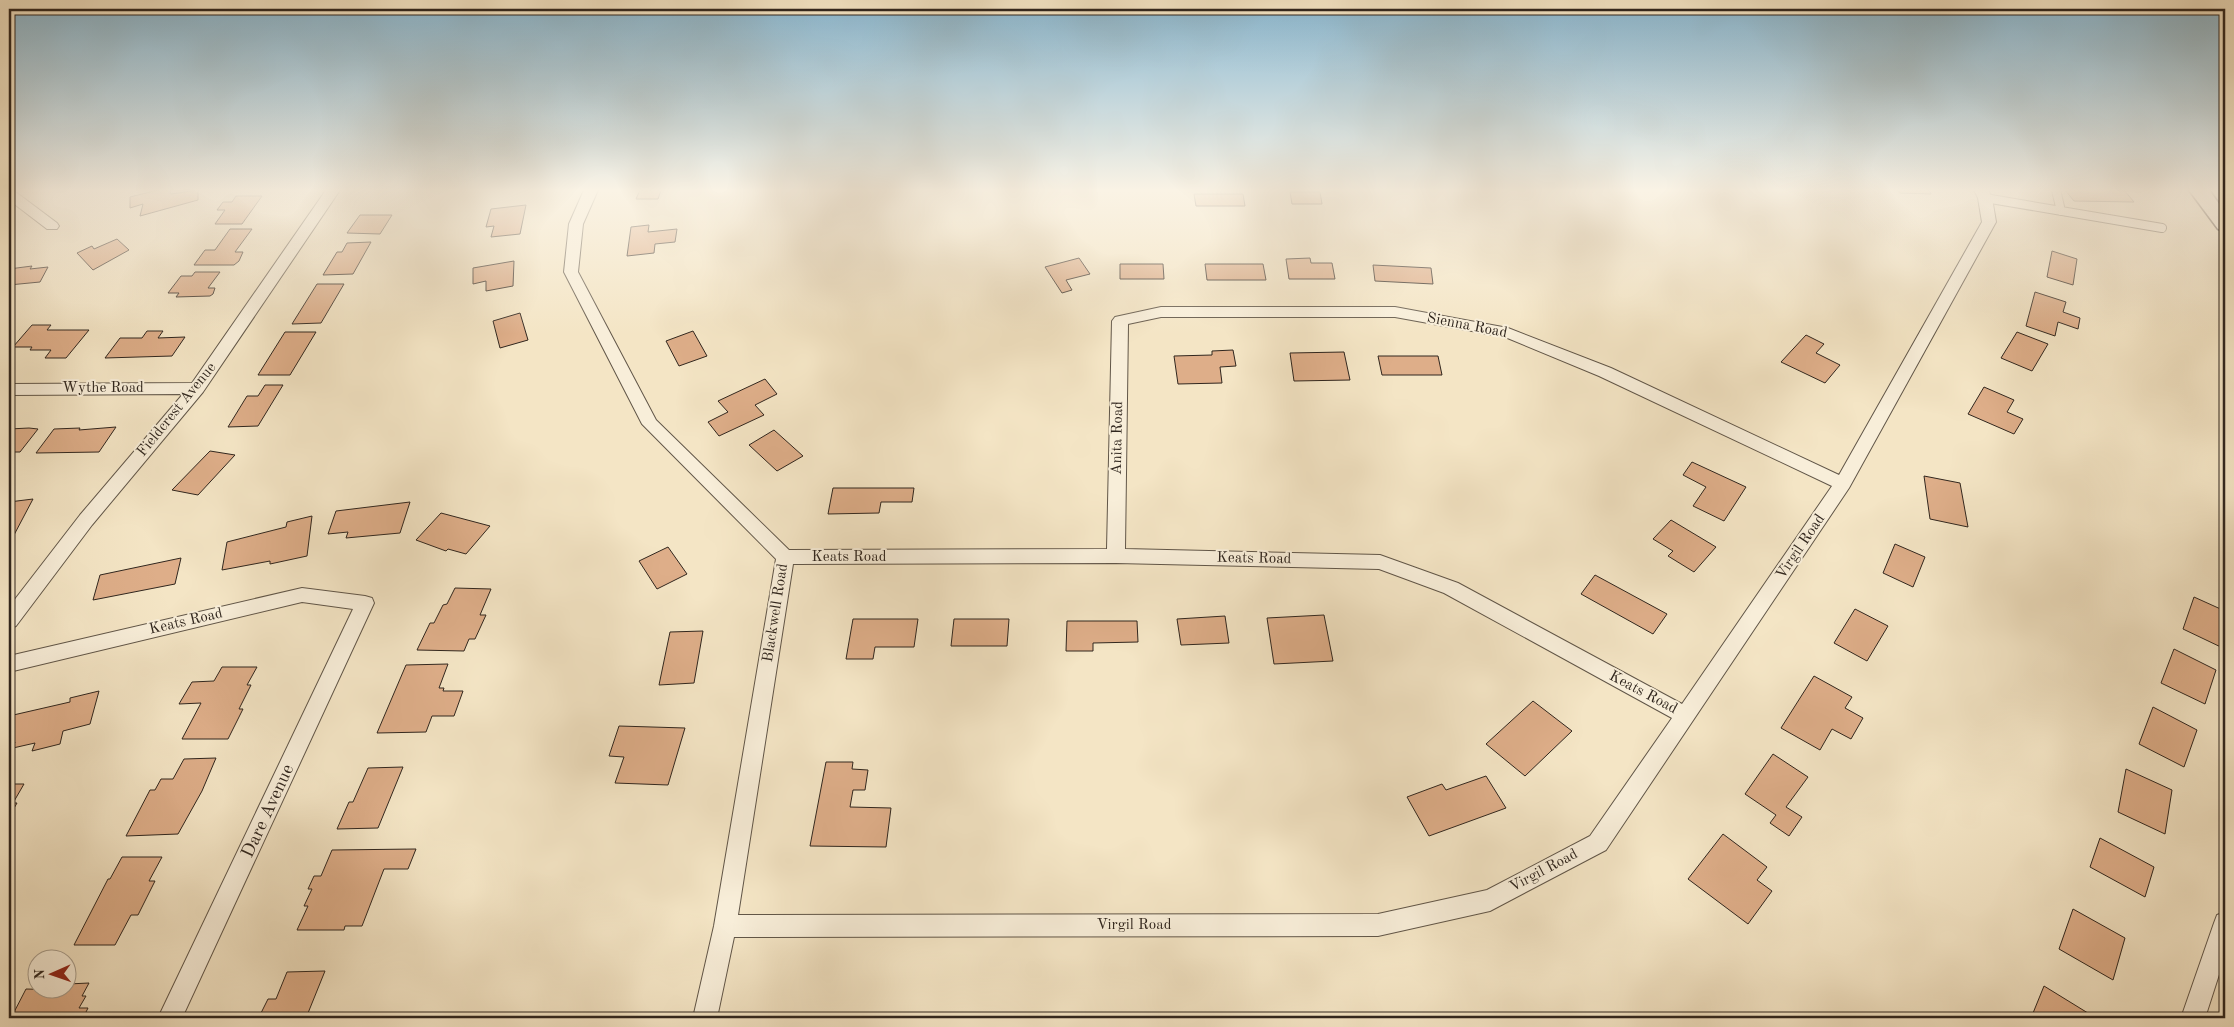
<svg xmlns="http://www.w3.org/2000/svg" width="2234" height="1027" viewBox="0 0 2234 1027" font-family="'Old Standard TT',serif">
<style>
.building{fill:#deae89;stroke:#30261e}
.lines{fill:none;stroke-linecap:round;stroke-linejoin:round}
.lane-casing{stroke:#615648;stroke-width:10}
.street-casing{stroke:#615648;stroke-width:2}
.secondary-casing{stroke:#30261e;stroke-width:3}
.lane{stroke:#f8eed9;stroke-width:8}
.street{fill:#f8eed9;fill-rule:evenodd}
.secondary{fill:#f8eed9;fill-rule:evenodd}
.labels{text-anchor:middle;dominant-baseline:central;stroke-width:4;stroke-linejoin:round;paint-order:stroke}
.street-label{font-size:15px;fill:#30261e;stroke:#f8eed9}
.near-street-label{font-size:18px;fill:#30261e;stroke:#f8eed9}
</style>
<rect width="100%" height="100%" fill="#f4e5c5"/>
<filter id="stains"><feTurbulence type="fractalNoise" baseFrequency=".004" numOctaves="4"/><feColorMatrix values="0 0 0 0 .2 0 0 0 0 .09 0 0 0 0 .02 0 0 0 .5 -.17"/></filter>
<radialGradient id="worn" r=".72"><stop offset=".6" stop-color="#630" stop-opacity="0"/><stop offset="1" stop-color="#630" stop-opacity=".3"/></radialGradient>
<path class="building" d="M158,190H170L171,194L198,190V200L140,216L143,204L130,208V197Z
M640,190H661L658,199H636Z
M1898,190H1929L1931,194L1900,193Z
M2065,190H2124L2134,202L2074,201Z
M1290,192H1320L1322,204H1292Z
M1194,194H1243L1245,206H1196Z
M236,196H262L242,224H215L225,210H217L223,202H232Z
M526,205L520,234L491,237L494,226L486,227L491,209Z
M360,215H392L380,234L347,233Z
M649,225L648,232L677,229L675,242L655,244L654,253L627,256L631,227Z
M230,229H252L235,252H243L239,261L234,265H194L205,250H215Z
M117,239L129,250L93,270L77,253L92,246L94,249Z
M371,242L353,274L323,275L337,252H342L347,243Z
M2052,251L2077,259L2073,285L2047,277Z
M1079,258L1090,274L1066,280L1072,290L1062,293L1045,267Z
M1310,258L1311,263H1332L1335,279H1289L1286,259Z
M514,261L513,286L486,291V281L473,284V268Z
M1120,264H1163L1164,279H1120Z
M1205,264H1263L1266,280H1207Z
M1373,265L1431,268L1433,284L1375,281Z
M32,266L30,269L48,267L40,282L9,285V269Z
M195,272H220L208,288H215L213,294L210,296L176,297L179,293H168L181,276H192Z
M317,284H344L321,323L292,324Z
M2035,292L2066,302L2063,312L2080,318L2078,329L2058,322L2055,336L2026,326Z
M520,313L528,340L500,348L493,321Z
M32,325H51L47,330H89L66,358H45L51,350H30L32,347H13Z
M147,331H163L158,338L185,337L172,356L105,358L120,338H142Z
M693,331L707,356L679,366L666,341Z
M285,332H316L290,375H258Z
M2017,332L2048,344L2032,371L2001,358Z
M1806,335L1824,344L1816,353L1840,365L1825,383L1781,362Z
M1233,350L1236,366L1220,367L1222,383L1178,384L1174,356L1212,355V351Z
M1344,352L1350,380L1294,381L1290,353Z
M1378,356H1438L1442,375H1382Z
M765,379L777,394L755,405L764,415L719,436L708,422L728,412L718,401Z
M265,385H283L258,426L228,427L247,396H258Z
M1984,387L2014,400L2007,412L2023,419L2014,434L1968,414Z
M116,427L99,452L36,453L54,429L80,428L79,430Z
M9,429L29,428L38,429L20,452H9Z
M774,430L803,456L777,471L749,445Z
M210,451L235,455L198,495L172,490Z
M1692,462L1746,487L1724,521L1693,506L1706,487L1683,475Z
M1924,476L1960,483L1968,527L1930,519Z
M833,488H914L912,502H881L879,513L828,514Z
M33,499L14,535L9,536V502Z
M410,502L400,533L346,538L348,532L328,534L336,511Z
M441,513L490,526L466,554L448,549L446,551L416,540Z
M312,516L307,556L270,564V561L222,570L227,542L286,527L287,522Z
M1671,520L1716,547L1694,572L1668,556L1673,551L1653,539Z
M1895,544L1925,557L1913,587L1883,573Z
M668,547L687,574L657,589L639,561Z
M181,558L175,584L93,600L100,575Z
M1595,575L1667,614L1653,634L1581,594Z
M455,588L491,589L480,615H486L475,639H469L464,651L417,650L430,623H434L443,605L447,604Z
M2194,597L2225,611V649L2183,629Z
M1855,609L1888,626L1867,661L1834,643Z
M1324,615L1333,661L1274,664L1267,618Z
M1225,616L1229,643L1181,645L1177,619Z
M853,619H918L914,647H875L873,659H846Z
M954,619H1009L1007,646H951Z
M1067,621H1137L1138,642L1093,643V651H1066Z
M703,631L694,683L659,685L670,632Z
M2174,649L2216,670L2205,704L2161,683Z
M448,664L439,688H444L443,691H463L454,716H432L426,732L377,733L406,665Z
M222,667H257L247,685H251L239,709H243L228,739H182L201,703L179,704L192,682L214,681Z
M1814,676L1852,697L1845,708L1863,718L1851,739L1832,729L1820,750L1781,728Z
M99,691L90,724L63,731L60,744L32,751L35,743L13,748L15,742L9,744V716L70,702V698Z
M1533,701L1572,731L1525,776L1486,744Z
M2153,707L2197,730L2184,767L2139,744Z
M619,726L685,728L668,785L615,783L624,757L609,756Z
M1773,754L1808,777L1786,807L1802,817L1789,836L1770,823L1776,815L1745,794Z
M216,758L202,791L178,834L126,836L150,790H155L161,779H173L184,759Z
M826,762H853L852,769L868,770L865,790H853L850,807L891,808L886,847L810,846Z
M403,767L378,828L337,829L349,802H353L368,768Z
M2126,769L2172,790L2165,834L2118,812Z
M1486,776L1506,808L1429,836L1407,797L1442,784L1446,790Z
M9,784H24L13,803H17L9,817Z
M1723,834L1767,867L1757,880L1772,891L1748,924L1688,879Z
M2100,838L2154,867L2145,897L2090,867Z
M416,849L408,869H384L362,926H345L344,930H297L308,906H304L312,889H308L314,876H321L332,850Z
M122,857H162L149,881H155L138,915H131L115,945H74L108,879H110Z
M2073,909L2125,938L2113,980L2059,949Z
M325,971L306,1018H255L257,1013H261L268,999H276L287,972Z
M89,983L82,996H86L79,1008H88L83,1018H11L26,989L68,990V984Z
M2044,986L2096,1018H2031Z"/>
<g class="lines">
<defs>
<path id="lane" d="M2056,190L2061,211
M1985,198L2162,228"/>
<path id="street" d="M326,190H340L203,392L92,525L16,626L9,629V607L80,515L183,394L9,395V384L192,383Z
M584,190H598L583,224L578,272L656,420L789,550L1107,549L1112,321L1115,317L1161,307H1395L1508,328L1611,368L1839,475L1982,222L1978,198L1974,190H1988L1992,198L1996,222L1849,488L1606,850L1490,911L1378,936L734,937L717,1018H693L714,926L776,559L642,424L564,272L569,224ZM1161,317H1395L1505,337L1599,376L1832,486L1682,704L1458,583L1380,555L1125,549L1128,324ZM1116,563L1379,569L1444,593L1672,718L1590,836L1487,890L1378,914L738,915L793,564Z
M12,192L17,193L57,223L59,226L57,229H47L9,200V193Z
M302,588L365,596L372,598L374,603L182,1018H158L353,609L302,602L9,672V656Z
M2225,912V956L2205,1018H2181L2214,923L2217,915Z"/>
<path id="secondary" d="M2189,190H2209L2225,212V231L2218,229Z"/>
</defs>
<use href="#lane" class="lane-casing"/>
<use href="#street" class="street-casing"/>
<use href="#secondary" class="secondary-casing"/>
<use href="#lane" class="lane"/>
<use href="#street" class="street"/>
<use href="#secondary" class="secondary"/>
</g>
<linearGradient id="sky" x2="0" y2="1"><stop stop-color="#89b8d2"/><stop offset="0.57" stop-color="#faf3e5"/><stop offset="1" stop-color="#faf3e5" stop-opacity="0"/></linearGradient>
<rect width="2234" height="334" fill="url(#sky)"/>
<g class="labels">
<g class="street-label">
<text transform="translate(1467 326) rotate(11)">Sienna Road</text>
<text x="103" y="388">Wythe Road</text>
<text transform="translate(177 410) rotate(-51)">Fieldcrest Avenue</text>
<text transform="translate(1118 438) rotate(-89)">Anita Road</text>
<text transform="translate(1801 547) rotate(-56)">Virgil Road</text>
<text x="849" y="557">Keats Road</text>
<text transform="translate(1254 559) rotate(1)">Keats Road</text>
<text transform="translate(776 613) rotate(-81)">Blackwell Road</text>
<text transform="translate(186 622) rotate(-13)">Keats Road</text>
<text transform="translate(1643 693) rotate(28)">Keats Road</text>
<text transform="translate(1544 871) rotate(-28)">Virgil Road</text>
<text x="1134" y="925">Virgil Road</text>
</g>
<g class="near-street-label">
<text transform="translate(268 811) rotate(-65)">Dare Avenue</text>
</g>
</g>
<rect width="2234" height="1027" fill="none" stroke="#f4e5c5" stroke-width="30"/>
<rect x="10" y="10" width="2214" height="1007" fill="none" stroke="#30261e" stroke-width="2.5"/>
<rect x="15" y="15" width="2204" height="997" fill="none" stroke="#30261e"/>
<g transform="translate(52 974) rotate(268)"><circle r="24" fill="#f8eed9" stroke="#a89e8e"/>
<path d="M0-4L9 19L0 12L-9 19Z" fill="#8f2418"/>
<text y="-8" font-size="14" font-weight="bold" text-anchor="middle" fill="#30261e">N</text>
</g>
<rect width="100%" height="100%" filter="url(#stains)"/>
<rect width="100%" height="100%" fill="url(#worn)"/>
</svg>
